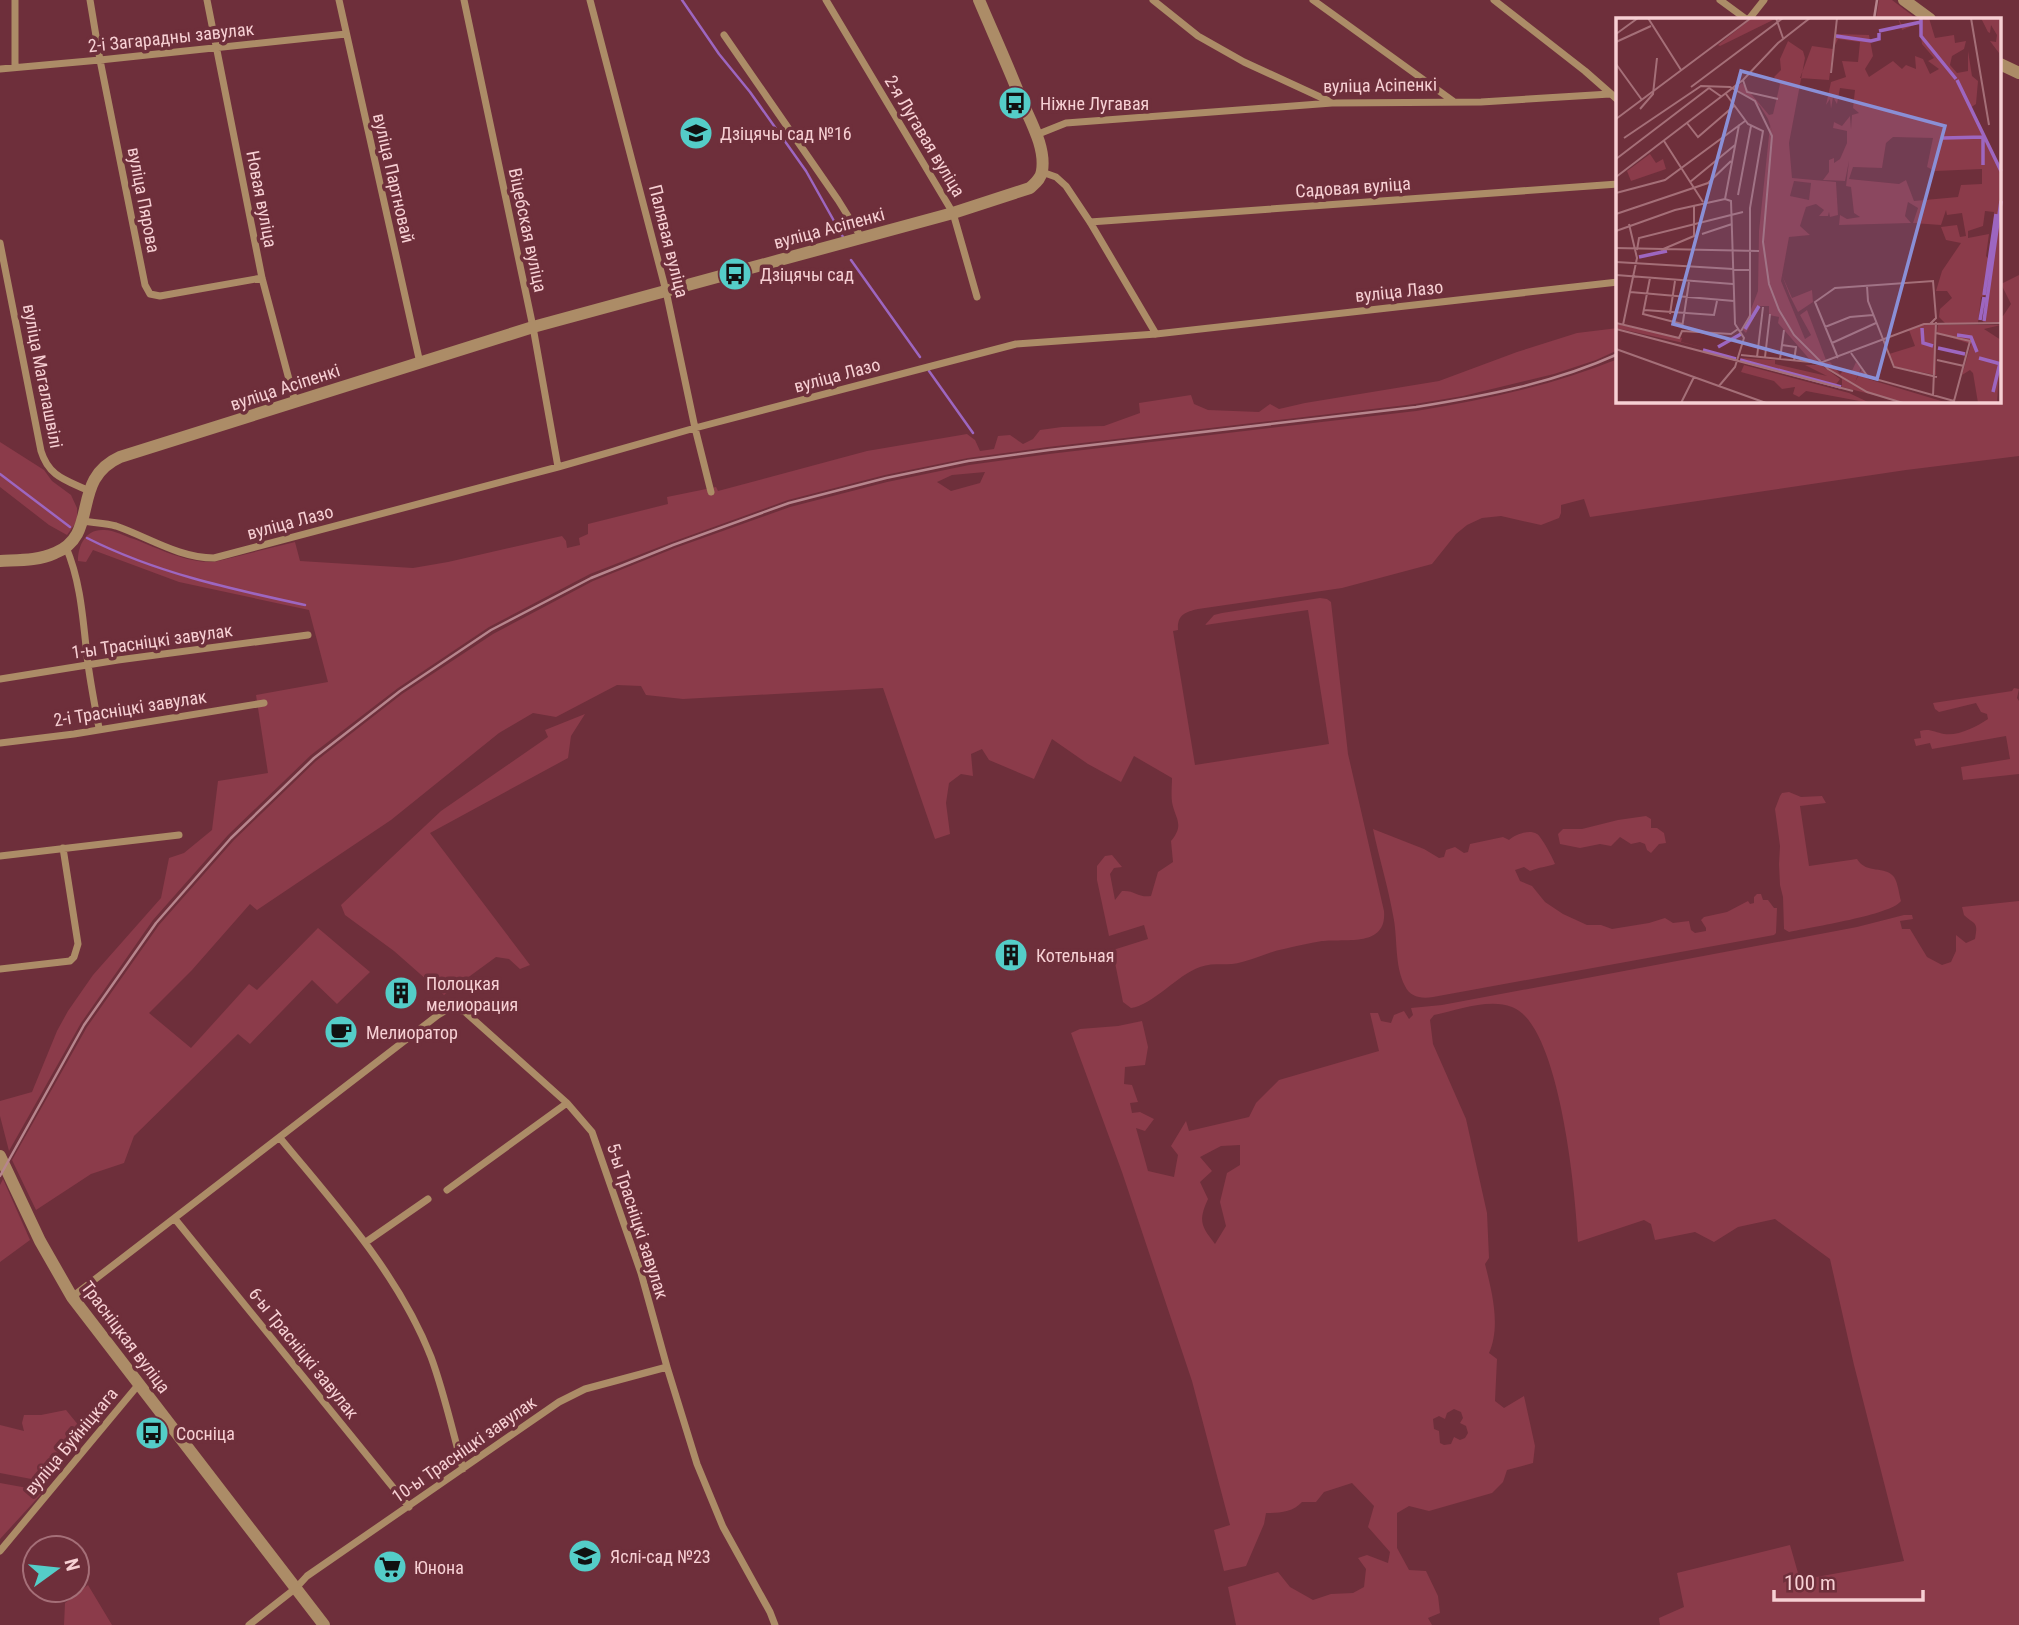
<svg xmlns="http://www.w3.org/2000/svg" width="2019" height="1625" viewBox="0 0 2019 1625" font-family="'Roboto Condensed',sans-serif">
<style>
.green{fill:#8b3b4a;fill-rule:evenodd}
.lines{fill:none;stroke-linecap:round;stroke-linejoin:round}
.stream{stroke:#9d66c0;stroke-width:2.5}
.minor{stroke:#ac8c67;stroke-width:7}
.tertiary{stroke:#ac8c67;stroke-width:12}
.rail{stroke:#b7858d;stroke-width:2.5}
.labels{text-anchor:middle;dominant-baseline:central;stroke-width:7;stroke-linejoin:round;paint-order:stroke}
.street-label{font-size:18px;fill:#f7d0d4;stroke:#6e2f3b}
.poi-label{font-size:18px;fill:#f7d0d4;stroke:#6e2f3b;text-anchor:start}
.inset-river{fill:none;stroke:#9d66c0;stroke-width:3.5}
.inset-road{fill:none;stroke:#a56f78;stroke-width:2}
.view{fill:#8a8fd6;fill-opacity:0.15;stroke:#8a8fd6;stroke-width:3.5}
.inset-edge{fill:none;stroke:#f7d0d4;stroke-width:3.5}
</style>
<rect width="100%" height="100%" fill="#6e2f3b"/>
<path class="green" d="M1879,0H1892L1917,19H1876Z
M2019,275V456L1906,470L1590,517L1584,499L1561,505V513L1559,518L1541,525L1501,516L1482,518L1467,525L1456,534L1432,564L1342,588L1198,609C1185,612 1177,615 1178,630L1173,631L1195,765L1329,744L1308,610L1205,625L1214,615L1222,613L1320,598L1327,599L1331,602L1348,754L1384,911C1387,948 1345,938 1322,941C1309,943 1296,946 1284,949C1267,952 1250,962 1232,964C1222,965 1211,963 1200,967C1177,975 1153,1005 1131,1008L1123,1002L1113,953V950L1148,939L1144,925L1109,936L1097,880V866L1105,856L1112,855L1122,867L1114,868L1110,874L1115,900L1122,891C1135,890 1138,898 1151,896L1158,872L1173,862L1171,841C1185,824 1175,819 1172,802C1171,794 1172,785 1172,778L1134,756L1121,782L1088,764L1052,739L1034,779L989,760L982,749L971,754L973,776L961,774L949,783L946,803L950,834L935,839L883,688L683,699L646,695L641,686L617,685L556,717L533,713L499,733L391,820L257,910L250,904L192,970L149,1013L191,1048L249,984L257,990L318,928L370,972L337,1004L312,980L250,1044L238,1034L134,1136L124,1163L91,1174L36,1210L12,1160L87,1027L159,925L234,840L316,761L402,694L493,634L593,581L675,548L790,507L887,482L969,465L1049,454L1416,411C1486,400 1553,385 1618,359V401H2000V316H2003L2011,304L2001,284ZM985,472L980,483L951,491L937,482L952,475Z
M1618,328V350L1596,360L1554,374L1463,396L1415,404L1048,447L968,458L885,475L788,500L672,542L590,574L489,627L398,688L311,755L228,835L153,920L81,1023L9,1151L0,1116V1101L32,1092L57,1031L68,1011L93,975L161,898L169,858L184,853L212,830L218,781L268,773L256,695L328,682L309,610L179,582L93,550L86,562L78,561C78,546 85,530 102,530C113,529 124,536 134,539C159,549 187,563 214,562L295,542L300,561L413,568L448,562L562,536L566,541L567,548L580,545L579,538L588,534V524L668,504L667,497L716,487L718,491L867,451L967,434L975,440L980,451L994,449L998,436L1010,435L1023,444L1033,439L1040,430L1062,427L1104,426L1140,413L1139,403L1191,395L1194,404L1208,410L1259,412L1270,404L1279,409L1305,403L1439,381L1517,352L1577,333Z
M0,442L44,470L52,481L71,495L77,508V521L67,535L49,525L0,487Z
M2014,688L2019,689L2017,698L2019,701V774L1963,780L1961,767L2010,759L2006,736L1932,749L1930,743L1916,746L1914,739L1921,738L1920,731C1929,728 1935,732 1944,734C1959,736 1976,727 1988,719L1987,714L1981,712L1976,703L1939,712L1935,709L1933,703L2012,691Z
M585,714L571,736L568,758L430,833L530,965L520,969L509,959L496,957L444,995L394,951L345,915L341,905L441,811L548,737L545,730Z
M1789,792L1801,797L1822,796L1826,803L1800,806L1809,866L1857,859C1867,875 1885,865 1894,877C1898,883 1899,894 1901,901C1891,915 1811,927 1789,932L1784,929L1783,897L1780,885L1779,864L1780,846L1775,809L1780,796L1782,793Z
M1646,816L1651,819V828H1657L1664,833L1666,843L1659,844L1651,853L1647,850L1645,844L1640,842L1631,844L1620,837L1611,846L1600,844L1580,848L1560,844L1558,834L1563,829H1582L1618,820Z
M1373,829L1424,849L1439,858L1444,857L1446,850L1455,847L1464,853L1468,852L1470,844L1503,837L1509,840C1515,835 1528,829 1537,834C1541,836 1553,858 1555,864C1547,867 1539,867 1530,871L1524,867L1515,870L1520,881L1532,886L1545,902L1563,914L1587,925H1601L1612,929L1649,923L1665,918L1673,923L1689,921L1691,930L1695,933L1706,931V928L1701,920L1704,917L1727,912L1748,901L1750,904L1754,903V897L1757,894H1761L1763,900H1768L1774,908H1777L1776,933L1774,935L1433,997C1421,999 1410,997 1405,986C1394,965 1398,937 1393,915C1388,886 1379,858 1373,829Z
M2019,901V1625H1660L1659,1618L1684,1607L1677,1573L1790,1545L1800,1580L1904,1561L1854,1365L1830,1259L1775,1219L1738,1227L1714,1242L1695,1232L1655,1240L1651,1224L1644,1220L1578,1242C1576,1196 1560,1024 1512,1007C1489,998 1458,1010 1434,1015L1430,1020L1433,1044L1466,1119L1487,1213L1489,1258L1485,1264C1492,1292 1501,1326 1489,1353L1497,1359L1495,1401L1504,1408L1524,1396L1535,1446L1533,1463L1507,1470L1503,1482L1492,1493L1429,1511L1409,1506L1397,1513V1548L1409,1570L1426,1571L1438,1596L1440,1613L1428,1618L1432,1625H1236L1228,1587L1278,1572L1290,1587L1313,1600L1331,1594L1353,1593L1364,1587L1366,1569L1358,1558L1367,1555L1388,1563L1390,1552L1368,1527L1374,1506L1352,1483L1324,1492L1316,1502H1302C1293,1512 1280,1513 1266,1513L1264,1524L1246,1566L1224,1571L1214,1530L1230,1525L1192,1381L1122,1172L1071,1033L1080,1029L1118,1026L1142,1021L1148,1047L1145,1065L1125,1067L1124,1084L1132,1085L1138,1102L1130,1103L1132,1113L1140,1112L1154,1119L1145,1131L1136,1128L1148,1171L1174,1177L1178,1155L1171,1146L1186,1121L1189,1131L1249,1117L1256,1103L1279,1080L1379,1051L1370,1013H1378L1381,1021L1391,1023L1394,1015L1404,1011L1409,1019L1413,1015L1411,1008L1442,1005L1571,981L1857,927L1904,915H1912L1913,919L1900,921L1902,929H1910L1927,957L1942,965L1951,962L1956,951V935L1966,943L1975,939C1978,921 1976,926 1964,915L1962,907ZM1240,1145V1165L1227,1173L1220,1202L1226,1226L1215,1244C1201,1226 1198,1221 1208,1199L1200,1182L1212,1171L1200,1157L1221,1146ZM1454,1409L1461,1412L1463,1418L1460,1423L1466,1426L1468,1433L1465,1438L1460,1440L1454,1437L1451,1444L1444,1445L1440,1443L1439,1431L1434,1429L1433,1419L1439,1416L1445,1419L1447,1413Z
M3,1179L30,1240L0,1262V1185Z
M66,1410L84,1432L47,1482L0,1473V1425L24,1431L22,1423L24,1415H41Z
M0,1483L44,1491L0,1539Z
M88,1585L112,1625H64L65,1603Z"/>
<g class="lines">
<path class="stream" d="M682,0L719,54L750,92L806,171L843,237
M851,260L920,357
M929,371L973,433
M0,474L70,527
M87,538C156,573 231,589 305,605"/>
<path class="minor" d="M90,0L100,60L145,285L150,294L160,296L262,278
M207,0L262,278L295,402
M339,0L420,363
M464,0L533,327L558,467
M590,0L666,291L695,428L711,492
M826,0L953,213L977,297
M1153,0L1198,36L1244,62L1331,102
M1313,0L1453,101
M1494,0L1585,71L1618,100
M1720,0L1746,19
M1749,19L1764,0
M724,35L838,200L861,237
M15,66V0
M0,69L100,60L346,34
M1036,135L1066,123L1332,103L1481,102L1610,94
M1042,172L1056,177L1066,186L1090,222L1156,334
M1090,222L1618,184
M0,243L41,451C49,477 66,480 89,491
M83,521C94,523 105,523 116,526C148,537 179,558 214,558L558,467L695,428L1016,344L1156,334L1618,282
M66,547C82,585 83,624 88,664C91,686 95,707 99,728
M0,679L118,660L308,635
M0,743L74,734L264,703
M0,856L179,835
M0,969L70,961L74,957L78,944L63,848
M280,1138C336,1206 398,1273 431,1357C444,1392 453,1433 463,1469
M447,1190L567,1103
M175,1219L409,1507
M366,1242L428,1199
M72,1297L438,1015L448,1009L464,1011L567,1103L592,1132L641,1273L667,1367L697,1464L723,1527L770,1612L775,1625
M0,1551L139,1384
M249,1625L296,1588L307,1576L559,1402L585,1389L667,1367"/>
<path class="tertiary" d="M1904,0L1930,19
M2000,64L2019,73
M0,561C18,560 38,561 55,553C101,534 69,480 120,457L533,327L953,213L1030,188C1035,183 1041,179 1042,171C1046,147 1030,121 1021,99C1008,66 993,33 979,0
M0,1156L40,1241L72,1297L324,1625"/>
<path class="rail" d="M1874,19L1877,0
M0,1176L84,1025L156,923L231,838L314,758L400,691L491,630L591,578L673,545L789,503L886,478L968,461L1049,450L1416,407C1485,396 1554,383 1618,354"/>
</g>
<defs>
<symbol id="bus-disc" viewBox="-11 -11 22 22"><circle r="9.5" fill="#54cdc8" stroke="#6e2f3b"/><path d="M-5-6H5V4H4V6H2V4H-2V6H-4V4H-5ZM-3.5-4V0h7V-4ZM-3.5 1.2v1.5H-2V1.2ZM2 1.2v1.5H3.5V1.2Z" fill="#111"/></symbol>
<symbol id="school-disc" viewBox="-11 -11 22 22"><circle r="9.5" fill="#54cdc8" stroke="#6e2f3b"/><path d="M0-5L7-2L0 1L-7-2ZM-4 1L0 2.5L4 1V4Q0 6-4 4Z" fill="#111"/></symbol>
<symbol id="building-disc" viewBox="-11 -11 22 22"><circle r="9.5" fill="#54cdc8" stroke="#6e2f3b"/><path d="M-4-6H4V6H1V3H-1V6H-4ZM-2.5-4.3h1.7v1.8h-1.7ZM.8-4.3h1.7v1.8H.8ZM-2.5-1h1.7V.8h-1.7ZM.8-1h1.7V.8H.8Z" fill="#111"/></symbol>
<symbol id="cafe-disc" viewBox="-11 -11 22 22"><circle r="9.5" fill="#54cdc8" stroke="#6e2f3b"/><path d="M-5.5-4.5H6V0H3Q3 3.5 0 3.5H-2.5Q-5.5 3.5-5.5 0ZM3-3.2v2h1.7v-2ZM-6 4.5H4V6H-6Z" fill="#111"/></symbol>
<symbol id="supermarket-disc" viewBox="-11 -11 22 22"><circle r="9.5" fill="#54cdc8" stroke="#6e2f3b"/><path d="M-6-5.5h2.5l.6 2H6L4.5 2H-2.5L-4.4-4H-6ZM-1.5 3.2a1.3 1.3 0 1 0 .1 0ZM3 3.2a1.3 1.3 0 1 0 .1 0Z" fill="#111"/></symbol>
</defs>
<g fill-rule="evenodd">
<use href="#bus-disc" x="996" y="84" width="38" height="38"/>
<use href="#school-disc" x="677" y="114" width="38" height="38"/>
<use href="#bus-disc" x="716" y="255" width="38" height="38"/>
<use href="#building-disc" x="992" y="936" width="38" height="38"/>
<use href="#building-disc" x="382" y="974" width="38" height="38"/>
<use href="#cafe-disc" x="322" y="1013" width="38" height="38"/>
<use href="#bus-disc" x="133" y="1414" width="38" height="38"/>
<use href="#school-disc" x="566" y="1537" width="38" height="38"/>
<use href="#supermarket-disc" x="371" y="1548" width="38" height="38"/>
</g>
<g class="labels">
<g class="street-label">
<text transform="translate(171 37) rotate(-6)">2-і Загарадны завулак</text>
<text transform="translate(1380 85) rotate(-1)">вуліца Асіпенкі</text>
<text transform="translate(925 136) rotate(59)">2-я Лугавая вуліца</text>
<text transform="translate(394 178) rotate(77)">вуліца Партновай</text>
<text transform="translate(1353 187) rotate(-4)">Садовая вуліца</text>
<text transform="translate(262 199) rotate(79)">Новая вуліца</text>
<text transform="translate(144 200) rotate(79)">вуліца Пярова</text>
<text transform="translate(829 228) rotate(-15)">вуліца Асіпенкі</text>
<text transform="translate(528 230) rotate(78)">Віцебская вуліца</text>
<text transform="translate(669 241) rotate(76)">Палявая вуліца</text>
<text transform="translate(1399 291) rotate(-6)">вуліца Лазо</text>
<text transform="translate(837 375) rotate(-15)">вуліца Лазо</text>
<text transform="translate(43 376) rotate(79)">вуліца Магалашвілі</text>
<text transform="translate(285 387) rotate(-18)">вуліца Асіпенкі</text>
<text transform="translate(290 522) rotate(-15)">вуліца Лазо</text>
<text transform="translate(152 641) rotate(-8)">1-ы Трасніцкі завулак</text>
<text transform="translate(130 708) rotate(-9)">2-і Трасніцкі завулак</text>
<text transform="translate(638 1221) rotate(72)">5-ы Трасніцкі завулак</text>
<text transform="translate(126 1337) rotate(53)">Трасніцкая вуліца</text>
<text transform="translate(304 1353) rotate(51)">6-ы Трасніцкі завулак</text>
<text transform="translate(71 1441) rotate(-50)">вуліца Буйніцкага</text>
<text transform="translate(464 1449) rotate(-35)">10-ы Трасніцкі завулак</text>
</g>
<g class="poi-label">
<text x="1040" y="103">Ніжне Лугавая</text>
<text x="720" y="133">Дзіцячы сад №16</text>
<text x="760" y="274">Дзіцячы сад</text>
<text x="1036" y="955">Котельная</text>
<text x="426" y="983">Полоцкая<tspan x="426" dy="21">мелиорация</tspan></text>
<text x="366" y="1032">Мелиоратор</text>
<text x="176" y="1433">Сосніца</text>
<text x="610" y="1556">Яслі-сад №23</text>
<text x="414" y="1567">Юнона</text>
</g>
</g>
<g transform="translate(1616 18)">
<rect width="385" height="385" fill="#6e2f3b"/>
<path d="M136,0L159,1L104,28L102,27ZM282,0L287,9L313,0L319,20L338,17L339,25L350,23L348,31L336,38L334,47L341,55L352,53V33L356,58L362,63L360,86L354,90L383,151L385,142V304H367L370,277L365,279L362,305H329L323,299L324,291L336,280L331,273H320L326,253L345,225L330,222L325,209L341,207L344,219L350,218L346,195L331,197L330,192L325,207L297,205L302,190L292,184L289,198L295,205L223,207L224,197L231,201L244,199L238,195L235,169L230,168L233,143L229,163L207,162L213,154V142L218,140V145L224,141L231,125V113L217,110L218,104L226,108L234,98L235,111L236,97L243,95L237,90L239,72L224,70L221,86L217,79L215,91L214,81L210,87L215,64L230,59L226,43L242,44L244,24L222,21L218,29L220,16L253,17L257,38L249,51L253,59L277,43L286,51L290,47L300,51L299,38L307,41L314,56L323,51L312,43L318,40L306,26L303,5L286,12ZM277,119L317,120L311,149L319,153L366,151V166L345,167L342,179L298,183L290,162L283,166L233,161L237,149L266,150L270,125ZM369,193L378,194L374,243L370,238L373,216L352,220V213L367,208ZM365,0H385V51L383,35L374,23L380,24L381,17L375,7L374,15L372,14ZM172,23L187,33L189,40L173,125L176,160L220,164L222,197L214,199L213,194L212,198H203L208,192L200,186L190,189L184,208L194,217L173,219L165,263L189,321L195,317L184,297L191,292L210,342L195,343L162,305L163,299L153,297V288H144L130,315L127,312L142,273L143,213L154,108L157,116L152,101L144,88L119,70L126,65L153,97L157,96L164,66L158,59L165,52L164,41ZM178,163L195,165L193,182L174,178ZM196,28L217,31L213,62L184,60ZM34,136L40,145L47,141L50,151L15,163L11,153ZM166,257L176,280L196,272L197,284L182,294L174,278ZM0,306L66,320L65,324L90,330L0,310ZM307,307H319L320,357L279,349L273,336L299,328L293,312ZM322,307H385L368,311L385,322L381,385H362L357,355L354,352L346,357L355,326L321,315ZM125,340L159,342V346L211,358L189,347H205L224,361L219,368L124,343ZM214,344L224,356L229,351L235,355L240,344L245,350L239,364L246,351L252,361L332,385L286,384L226,369V361L205,345ZM128,347L233,375L254,385L190,373L183,379L177,376L179,369L166,371L158,363L125,354Z" fill="#8b3b4a" fill-rule="evenodd"/>
<path class="inset-river" d="M305,0V18L340,61M263,13L305,4M220,18L255,23L263,21V15M341,62L385,153M327,120L368,119M367,147V121M23,239L51,233M368,277L380,196M364,302L368,279M368,303L385,183M306,310L307,325L317,328M129,311L143,288M341,317L355,319L361,334M102,329L125,316M322,330L349,336M87,332L120,341M363,340L385,346M124,342L225,369M377,374L384,345"/>
<path class="inset-road" d="M32,0L65,52M160,0L167,20M355,0L373,107M0,16L22,0M0,24L35,8M0,46L26,82M215,55L221,0M127,62L131,74L162,81M75,69L167,0M110,76L132,106L147,113L134,190V298L125,313M24,91L37,76L41,40M0,101L135,0M71,105L82,119L118,88M8,120L85,68L114,69L139,83L156,118L147,224L153,266L163,292L178,317L212,351L251,374L287,385M48,123L87,184M0,141L93,70L106,79M0,159L127,62L162,25L194,0M74,164L119,127M0,175L49,162L129,103M122,177L135,108M109,181L123,107M0,196L92,165L115,143M0,213L59,192L109,181M86,216L116,206M0,230L143,233M21,232L23,220L127,194M45,232L78,218V187M0,244L134,252M0,257L117,266M34,260L27,296L66,306M251,268L252,283L278,349L321,359M14,274L118,283M28,292L98,297L101,283M54,296L59,263M0,305L63,320L66,313L115,316L122,311M7,307L21,240L13,206M209,309L234,299L257,297M66,310L73,264M0,311L237,373M216,325L260,305M166,327L180,329L178,343M0,331L150,385M235,335L252,359L338,383L354,323L320,315M125,337L204,345L308,306L385,305M141,339L147,289M149,339L154,296M222,340L199,284L219,270L317,263L320,300L314,306M164,341L168,312M321,342L348,348M103,368L119,349L128,320L119,306L115,183L109,181M317,378L320,304M65,385L78,359"/>
<path class="view" d="M125,53L329,108L261,361L57,306Z"/>
<rect width="385" height="385" class="inset-edge"/>
</g>
<g transform="translate(56 1569) rotate(75)"><circle r="33" fill="#6e2f3b" stroke="#a56f78" stroke-width="2"/>
<path d="M0-5L12 26L0 18L-12 26Z" fill="#54cdc8"/>
<text y="-10" font-size="19" font-weight="bold" text-anchor="middle" fill="#f7d0d4">N</text>
</g>
<path d="M1774 1590v10h149v-10" fill="none" stroke="#f7d0d4" stroke-width="3.5"/>
<text x="1784" y="1590" font-size="21" fill="#f7d0d4" stroke="#6e2f3b" stroke-width="5" paint-order="stroke">100 m</text>
</svg>
